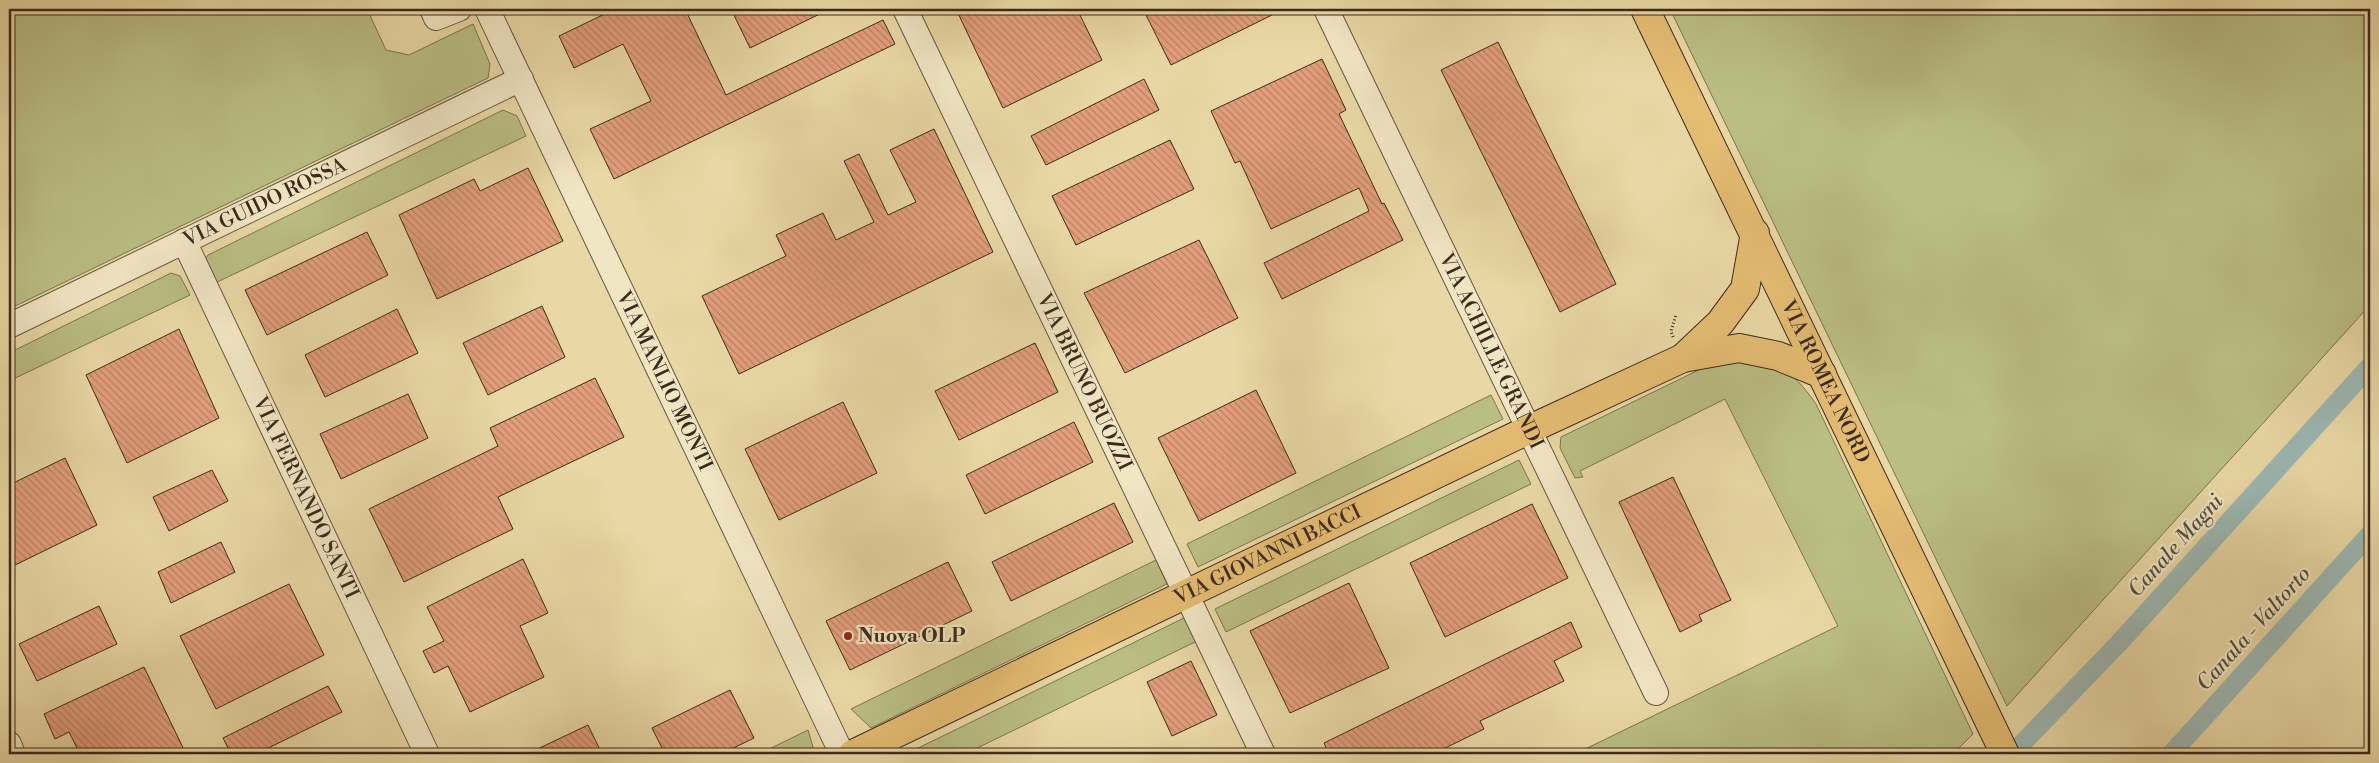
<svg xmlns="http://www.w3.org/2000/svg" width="2379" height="763" viewBox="0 0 2379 763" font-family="'Libre Bodoni',serif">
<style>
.green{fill:#babe83;stroke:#7b7450}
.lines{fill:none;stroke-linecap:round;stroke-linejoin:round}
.canal{stroke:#9cb7b2;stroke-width:19}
.building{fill:url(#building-back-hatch);stroke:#3c2b1c}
.minor-casing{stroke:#67563e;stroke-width:26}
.major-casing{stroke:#3c2b1c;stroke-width:30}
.path{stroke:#3c2b1c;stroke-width:3;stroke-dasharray:1 2.5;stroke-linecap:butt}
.minor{stroke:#f1e6c4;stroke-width:24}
.major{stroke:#e4bc72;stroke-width:28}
.poi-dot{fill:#8f2418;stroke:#f1e6c4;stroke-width:2}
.labels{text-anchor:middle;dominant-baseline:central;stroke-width:4.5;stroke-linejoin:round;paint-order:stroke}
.street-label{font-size:20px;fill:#3c2b1c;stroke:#f1e6c4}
.poi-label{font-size:20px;font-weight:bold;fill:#3c2b1c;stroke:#f1e6c4;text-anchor:start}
.water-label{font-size:21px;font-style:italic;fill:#544e42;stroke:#f1e6c4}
</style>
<defs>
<pattern id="building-back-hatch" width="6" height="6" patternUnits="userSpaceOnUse" patternTransform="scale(1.25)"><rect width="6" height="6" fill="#e39e7c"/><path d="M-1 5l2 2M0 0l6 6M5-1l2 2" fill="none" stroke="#b98165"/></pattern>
</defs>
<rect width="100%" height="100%" fill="#e9d8a5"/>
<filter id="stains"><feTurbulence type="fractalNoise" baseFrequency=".004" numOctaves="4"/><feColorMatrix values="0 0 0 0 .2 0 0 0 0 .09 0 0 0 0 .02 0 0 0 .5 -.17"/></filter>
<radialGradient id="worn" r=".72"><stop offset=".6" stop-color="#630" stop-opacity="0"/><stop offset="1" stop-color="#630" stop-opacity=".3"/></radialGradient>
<path class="green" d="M9,9H367L386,50L409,55L473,24L490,64L488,78L9,309Z
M1670,9H2370V305L2007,706Z
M503,110L517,116L526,136L215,283L204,261L208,255Z
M171,273L180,276L190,295L9,381V353Z
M1736,358C1780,368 1789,365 1816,404L1973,734L1953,754H1575L1838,626L1725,399L1580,471L1583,477L1575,478L1560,448L1561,437L1713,363Z
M1491,395L1503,419L1198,567L1187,544Z
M1519,460L1531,484L1226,632L1215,609Z
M1156,560L1167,584L871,728L851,709Z
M1186,617L1197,641L965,754H906Z
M808,730L815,754H759Z"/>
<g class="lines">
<path class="canal" d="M2012,754L2119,643L2370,366
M2171,754L2370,534"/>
</g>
<path class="building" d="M615,9H685L726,95L883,20L895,44L614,179L590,129L651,101L623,44L574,68L559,36Z
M731,9H830L750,48Z
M956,9H1077L1102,60L1003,108Z
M1143,9H1284L1171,65Z
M1498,42L1616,284L1560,312L1441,70Z
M1322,59L1346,110L1339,114L1382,204L1384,203L1403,240L1282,299L1264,263L1369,211L1359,188L1271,229L1240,161L1235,163L1211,111Z
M1144,79L1159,110L1046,165L1031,136Z
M934,129L993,252L739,374L702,296L786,256L776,235L823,213L836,240L874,222L844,161L859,154L888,215L916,202L890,150Z
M1170,140L1194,189L1076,245L1052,196Z
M528,168L563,241L437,299L399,215L474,179L480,191Z
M367,232L388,275L267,335L245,290Z
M1199,240L1238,318L1125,373L1084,293Z
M542,306L565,357L488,395L463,343Z
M397,309L418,353L325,397L305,355Z
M179,329L219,418L127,463L86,375Z
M1035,343L1058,392L959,440L935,391Z
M595,378L624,437L498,497L513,529L404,582L369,509L498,446L490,428Z
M1256,390L1296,473L1199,521L1158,438Z
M408,394L428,438L341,479L320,434Z
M843,402L877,473L779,520L745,449Z
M1074,422L1093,462L985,514L966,475Z
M65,458L97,525L9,568V485Z
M212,470L228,501L169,531L153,497Z
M1673,477L1731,600L1699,615L1702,621L1680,632L1619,502Z
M1114,503L1133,542L1011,601L992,562Z
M1532,504L1568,578L1445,637L1410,563Z
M221,542L235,572L171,603L158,572Z
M523,559L548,613L520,626L544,677L470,712L448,666L434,673L423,651L444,641L427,607Z
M948,562L972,611L850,670L826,621Z
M1349,583L1389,668L1290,713L1250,631Z
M289,584L324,655L216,709L180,636Z
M99,606L117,644L37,681L19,644Z
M1571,622L1582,647L1554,661L1564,681L1480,721L1484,729L1433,754H1329L1324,743Z
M1191,661L1217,715L1172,736L1147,682Z
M144,667L186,754H80L69,732L55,739L44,714Z
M328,686L342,712L256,754H231L223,738Z
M730,690L754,738L721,754H665L652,728Z
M588,725L602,754H527Z"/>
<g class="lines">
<defs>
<g id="minor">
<path d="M432,9L436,18L459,9"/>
<path id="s1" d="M487,9L842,754"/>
<path id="s2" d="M905,9L1263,754"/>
<path id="s3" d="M1326,9L1656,693"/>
<path id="s4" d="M184,241L427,754"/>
<path id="s5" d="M9,326L521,79"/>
<path d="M9,744L13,754"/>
</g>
<g id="major">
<path id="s6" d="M1645,9L2005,754"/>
<path d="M1683,358L1720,323L1745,289L1755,233"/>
<path id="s7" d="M853,754L1528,430L1683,358L1739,348L1778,356L1822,374"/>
</g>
</defs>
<use href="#minor" class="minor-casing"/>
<use href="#major" class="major-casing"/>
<path class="path" d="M1673,337L1671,331L1676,315"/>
<use href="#minor" class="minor"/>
<use href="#major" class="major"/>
</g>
<circle class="poi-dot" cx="848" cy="636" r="5"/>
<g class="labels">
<g class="street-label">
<text stroke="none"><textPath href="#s5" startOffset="284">VIA GUIDO ROSSA</textPath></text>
<text stroke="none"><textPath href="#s3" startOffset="380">VIA ACHILLE GRANDI</textPath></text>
<text stroke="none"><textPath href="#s1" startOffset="412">VIA MANLIO MONTI</textPath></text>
<text stroke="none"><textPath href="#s2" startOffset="414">VIA BRUNO BUOZZI</textPath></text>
<text stroke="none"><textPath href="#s6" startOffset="414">VIA ROMEA NORD</textPath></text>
<text stroke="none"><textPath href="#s4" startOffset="284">VIA FERNANDO SANTI</textPath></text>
<text stroke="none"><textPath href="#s7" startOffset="460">VIA GIOVANNI BACCI</textPath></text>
</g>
<g class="poi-label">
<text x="858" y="636">Nuova OLP</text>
</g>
<g class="water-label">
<text transform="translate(2176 546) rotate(-48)">Canale Magni</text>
<text transform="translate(2254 629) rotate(-48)">Canala - Valtorto</text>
</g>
</g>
<rect width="2379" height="763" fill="none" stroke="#e9d8a5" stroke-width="30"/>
<rect x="10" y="10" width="2359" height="743" fill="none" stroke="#3c2b1c" stroke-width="2.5"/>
<rect x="15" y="15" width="2349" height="733" fill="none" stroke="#3c2b1c"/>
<rect width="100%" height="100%" filter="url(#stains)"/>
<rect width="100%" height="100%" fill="url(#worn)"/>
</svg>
